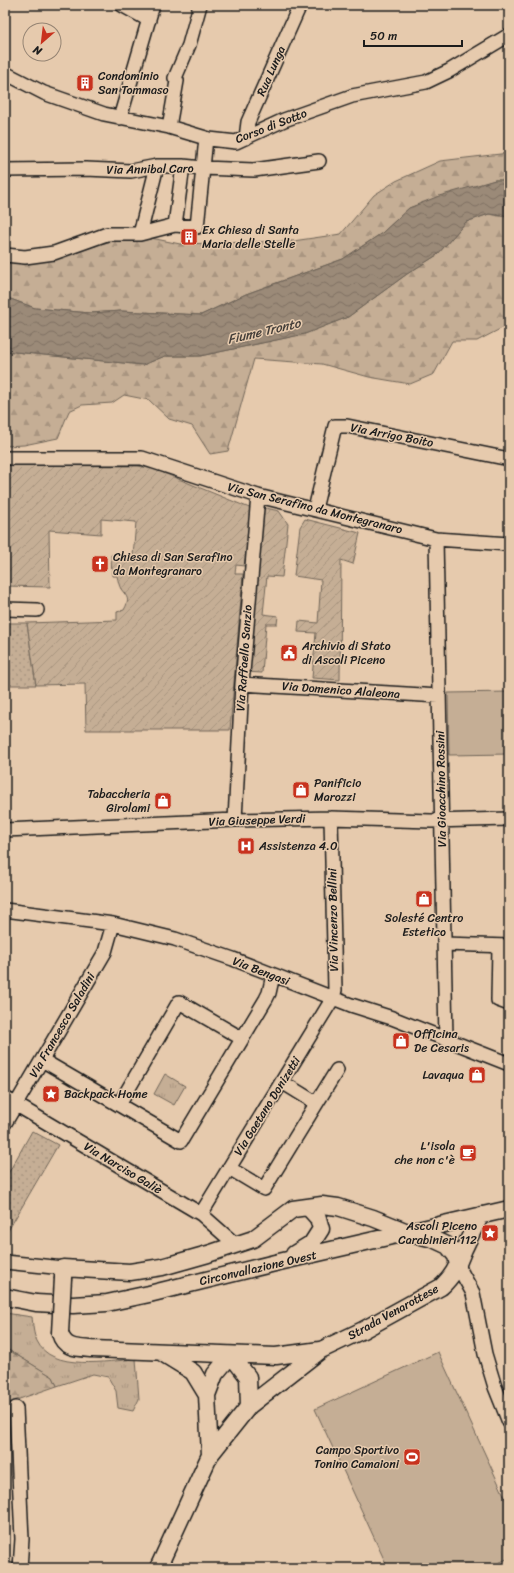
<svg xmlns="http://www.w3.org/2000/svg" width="514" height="1573" viewBox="0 0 514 1573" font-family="Sriracha,sans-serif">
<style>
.grass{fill:url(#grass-tufts);stroke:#706558}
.forest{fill:url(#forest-firs);stroke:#706558}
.park{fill:url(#park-dots);stroke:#706558}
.garden{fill:url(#garden-furrows);stroke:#706558}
.pitch{fill:#c5ae95;stroke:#706558}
.water{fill:url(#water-waves);stroke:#685e53}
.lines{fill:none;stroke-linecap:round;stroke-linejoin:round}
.minor-casing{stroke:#1c1c1c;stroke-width:16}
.major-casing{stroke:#1c1c1c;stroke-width:19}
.minor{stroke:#e6caad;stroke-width:13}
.major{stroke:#e6caad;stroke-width:16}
.major-bridge-casing{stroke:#1c1c1c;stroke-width:19;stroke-linecap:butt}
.major-bridge{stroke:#e6caad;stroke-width:16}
.labels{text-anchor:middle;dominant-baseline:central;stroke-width:3;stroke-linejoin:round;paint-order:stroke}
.street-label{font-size:12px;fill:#1c1c1c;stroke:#e6caad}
.poi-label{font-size:12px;fill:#1c1c1c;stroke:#e6caad;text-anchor:start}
.water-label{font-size:13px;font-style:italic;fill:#423d38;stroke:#e6caad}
</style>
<defs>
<pattern id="grass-tufts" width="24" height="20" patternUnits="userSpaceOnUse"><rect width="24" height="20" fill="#c5ae95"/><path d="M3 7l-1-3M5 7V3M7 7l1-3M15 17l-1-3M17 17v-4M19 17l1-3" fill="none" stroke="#a99580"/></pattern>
<pattern id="forest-firs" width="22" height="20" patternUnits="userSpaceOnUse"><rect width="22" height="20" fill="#c5ae95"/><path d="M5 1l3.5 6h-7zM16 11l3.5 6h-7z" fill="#a99580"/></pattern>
<pattern id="park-dots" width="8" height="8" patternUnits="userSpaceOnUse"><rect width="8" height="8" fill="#c5ae95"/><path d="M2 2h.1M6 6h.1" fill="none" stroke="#a99580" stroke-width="1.8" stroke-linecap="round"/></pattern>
<pattern id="garden-furrows" width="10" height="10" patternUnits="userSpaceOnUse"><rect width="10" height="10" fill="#c5ae95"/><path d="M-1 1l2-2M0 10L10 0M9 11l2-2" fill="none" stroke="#a99580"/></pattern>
<pattern id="water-waves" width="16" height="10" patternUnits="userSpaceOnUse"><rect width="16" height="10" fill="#9b8a78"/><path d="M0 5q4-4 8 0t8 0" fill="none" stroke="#7e7062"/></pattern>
</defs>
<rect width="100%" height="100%" fill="#e6caad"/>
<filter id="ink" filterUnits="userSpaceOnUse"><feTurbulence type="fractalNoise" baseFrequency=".025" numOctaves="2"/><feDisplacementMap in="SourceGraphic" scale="8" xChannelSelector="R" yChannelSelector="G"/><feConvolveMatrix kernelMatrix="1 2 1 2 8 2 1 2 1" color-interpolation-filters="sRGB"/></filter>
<g filter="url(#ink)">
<path class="grass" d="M165,1074L185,1086L174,1105L154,1094Z
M5,1313L32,1317C33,1324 33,1334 37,1341C51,1372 108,1361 136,1359L139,1399L133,1411L118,1408L116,1391L108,1377L93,1374L57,1386L53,1377L5,1348Z"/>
<path class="forest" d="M509,153V180H495L409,208L382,233L343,259L246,294L201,315L121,311L90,313L35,308L5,297V257L90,246L124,239L151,238L180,244L293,241L341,234L374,195L396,181L440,161Z
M489,214L509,217V327L506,326L477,341H452L434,374L410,384L369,377L322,364L254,359L228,451L210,454L192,426L169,419L149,400L124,395L112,403L82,405L69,411L58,438L24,445L5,446V351L143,365L165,356H200L304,334L348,317L407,274L437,255L466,222Z
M5,1348L53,1377L57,1386L5,1404Z"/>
<path class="park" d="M5,623H27L36,685H5Z
M32,1131L58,1145L5,1236V1179Z"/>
<path class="garden" d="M5,465L138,466L154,469L252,509L244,566L236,565L235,574H243L230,730H86L85,684L36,685L27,623L117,620V612L124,610C130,599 128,598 121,589C119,586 118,580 117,576H112L111,555L133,556L136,522L101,519V534L49,530L50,587L5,586Z
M266,508L279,511L288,524L282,577L267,576L263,614L278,616L277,624H266L262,673L246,672L262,512Z
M305,519L360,533L353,564L341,560L340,680L312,678L316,633L298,632L299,621L318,623L321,580L294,576L300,527Z"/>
<path class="pitch" d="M509,692V754L449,755L448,693Z
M438,1352L509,1506V1558L488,1568H388L315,1409Z"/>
<path class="water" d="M495,180H509V217L489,214L466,222L437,255L407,274L348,317L305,334L200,356H165L143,365L5,351V297L35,308L90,313L121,311L201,315L246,294L343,259L382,233L409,208L439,196Z"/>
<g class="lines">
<defs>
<path id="minor" d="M122,5L149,20
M5,73L44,93L104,114L169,127L209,139L236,142L284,120L352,96L426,82L449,71L509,35
M120,118L153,5
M169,127L177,81L175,78L189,45L200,5
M246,138L248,122L300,5
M5,170L86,169L131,171L157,166H183L203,168L254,170L319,161
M175,225L183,166
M140,234L157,166
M5,255L25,257L54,253L107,234H140L175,225L197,227L206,138
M5,458H142L258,496L436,539L509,544
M315,509L335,426H347L509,459
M436,539L446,1039
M5,609L37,610
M242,684L439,696
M235,820L242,684L258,496
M5,830L235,820L331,818L431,821L509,819
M5,910L113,924L175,939L233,959L351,1005L392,1018L509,1064
M444,944L509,946
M499,946L498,1000L509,1004
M42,1060L181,1141L266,999L269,993L273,975
M282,1082L316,1103
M5,1098L201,1214L236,1245
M119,1105L179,1002L241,1038
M5,1123L105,952L113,924
M229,1168L264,1189L337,1070
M201,1214L333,998L335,990L331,818
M5,1262L63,1268
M458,1266L473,1293L485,1354L495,1387L509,1422
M16,1408L22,1539L20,1568"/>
<path id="major" d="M294,1254L312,1243L321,1229L318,1218L308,1207
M63,1278V1268L130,1272L162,1267L208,1254L253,1239L293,1209L322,1205L338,1207L373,1218L410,1233L433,1239L448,1246L456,1256L458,1266
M5,1297L36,1303L73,1305L107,1303L149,1294L279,1262L509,1209
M60,1333C64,1349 78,1348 92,1349L276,1356L320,1350
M162,1353L193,1372L207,1395
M249,1406L321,1350L363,1330L441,1287C455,1274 457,1266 464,1249C469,1238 475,1226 481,1215
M210,1455L207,1395L215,1374L231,1355
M158,1568L210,1455L249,1406L248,1377L231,1355"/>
</defs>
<use href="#minor" class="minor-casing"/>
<use href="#major" class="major-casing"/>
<use href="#minor" class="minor"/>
<use href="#major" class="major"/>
<defs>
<path id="major-bridge" d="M60,1333L63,1278"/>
</defs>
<use href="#major-bridge" class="major-bridge-casing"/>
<use href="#major-bridge" class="major-bridge"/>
</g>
</g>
<defs>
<symbol id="building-square" viewBox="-11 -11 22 22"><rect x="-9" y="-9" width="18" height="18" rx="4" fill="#c8321e" stroke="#e6caad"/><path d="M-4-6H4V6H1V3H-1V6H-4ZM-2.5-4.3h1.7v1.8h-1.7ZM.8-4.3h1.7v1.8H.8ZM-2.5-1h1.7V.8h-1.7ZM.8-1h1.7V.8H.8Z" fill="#fff"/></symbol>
<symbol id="church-square" viewBox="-11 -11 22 22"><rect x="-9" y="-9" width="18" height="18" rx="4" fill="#c8321e" stroke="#e6caad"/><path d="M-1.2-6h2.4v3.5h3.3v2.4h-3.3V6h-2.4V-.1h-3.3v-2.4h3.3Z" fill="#fff"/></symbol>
<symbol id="civic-square" viewBox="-11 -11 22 22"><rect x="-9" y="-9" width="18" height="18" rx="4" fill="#c8321e" stroke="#e6caad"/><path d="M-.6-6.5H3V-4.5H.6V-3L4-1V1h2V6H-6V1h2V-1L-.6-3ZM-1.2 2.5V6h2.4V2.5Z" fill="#fff"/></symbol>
<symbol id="shop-square" viewBox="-11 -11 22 22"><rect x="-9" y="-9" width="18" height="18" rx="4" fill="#c8321e" stroke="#e6caad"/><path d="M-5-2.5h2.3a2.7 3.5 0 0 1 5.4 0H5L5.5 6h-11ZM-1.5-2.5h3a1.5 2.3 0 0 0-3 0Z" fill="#fff"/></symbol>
<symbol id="hospital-square" viewBox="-11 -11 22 22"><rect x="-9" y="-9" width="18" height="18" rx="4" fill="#c8321e" stroke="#e6caad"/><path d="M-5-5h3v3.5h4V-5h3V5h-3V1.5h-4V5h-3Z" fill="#fff"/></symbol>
<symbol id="sight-square" viewBox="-11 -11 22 22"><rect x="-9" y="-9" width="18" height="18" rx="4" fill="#c8321e" stroke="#e6caad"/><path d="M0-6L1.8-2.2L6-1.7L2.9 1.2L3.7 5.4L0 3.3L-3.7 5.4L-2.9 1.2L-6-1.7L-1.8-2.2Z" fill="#fff"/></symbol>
<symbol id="cafe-square" viewBox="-11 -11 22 22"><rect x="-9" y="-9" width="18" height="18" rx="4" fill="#c8321e" stroke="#e6caad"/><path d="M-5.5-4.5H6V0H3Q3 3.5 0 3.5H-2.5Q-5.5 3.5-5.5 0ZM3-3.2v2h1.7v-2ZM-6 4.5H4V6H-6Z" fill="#fff"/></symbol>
<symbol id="stadium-square" viewBox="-11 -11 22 22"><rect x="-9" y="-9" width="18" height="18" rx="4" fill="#c8321e" stroke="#e6caad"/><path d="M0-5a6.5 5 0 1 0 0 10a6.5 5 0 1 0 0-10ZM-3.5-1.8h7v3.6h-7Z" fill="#fff"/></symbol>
</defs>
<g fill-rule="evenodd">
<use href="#building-square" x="75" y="73" width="20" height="20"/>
<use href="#building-square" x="179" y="227" width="20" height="20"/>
<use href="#church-square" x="90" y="554" width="20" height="20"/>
<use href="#civic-square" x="279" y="643" width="20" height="20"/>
<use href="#shop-square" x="291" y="780" width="20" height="20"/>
<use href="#shop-square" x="153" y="791" width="20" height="20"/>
<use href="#hospital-square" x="236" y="836" width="20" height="20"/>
<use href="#shop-square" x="414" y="889" width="20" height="20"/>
<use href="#shop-square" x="391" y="1031" width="20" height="20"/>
<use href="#shop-square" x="467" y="1065" width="20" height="20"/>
<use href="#sight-square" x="41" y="1084" width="20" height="20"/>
<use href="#cafe-square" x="458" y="1143" width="20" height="20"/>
<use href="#sight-square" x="480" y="1223" width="20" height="20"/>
<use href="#stadium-square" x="402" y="1447" width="20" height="20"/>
</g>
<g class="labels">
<g class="street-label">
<text transform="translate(271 71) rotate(-66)">Rua Lunga</text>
<text transform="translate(271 126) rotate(-21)">Corso di Sotto</text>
<text transform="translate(150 169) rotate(-1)">Via Annibal Caro</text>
<text transform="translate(392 435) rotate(11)">Via Arrigo Boito</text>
<text transform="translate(315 508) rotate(14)">Via San Serafino da Montegranaro</text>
<text transform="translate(244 658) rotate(-86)">Via Raffaello Sanzio</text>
<text transform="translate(341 690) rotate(4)">Via Domenico Alaleona</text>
<text transform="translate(441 789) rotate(-91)">Via Gioacchino Rossini</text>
<text transform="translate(257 820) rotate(-2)">Via Giuseppe Verdi</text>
<text transform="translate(333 920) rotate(-91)">Via Vincenzo Bellini</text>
<text transform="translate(261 971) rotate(21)">Via Bengasi</text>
<text transform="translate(62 1025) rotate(-60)">Via Francesco Saladini</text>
<text transform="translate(267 1106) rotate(-58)">Via Gaetano Donizetti</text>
<text transform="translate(123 1168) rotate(31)">Via Narciso Galiè</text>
<text transform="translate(258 1268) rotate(-13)">Circonvallazione Ovest</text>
<text transform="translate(393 1312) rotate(-29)">Strada Venarottese</text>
</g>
<g class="poi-label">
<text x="98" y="76">Condominio<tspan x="98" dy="14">San Tommaso</tspan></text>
<text x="202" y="230">Ex Chiesa di Santa<tspan x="202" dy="14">Maria delle Stelle</tspan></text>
<text x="113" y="557">Chiesa di San Serafino<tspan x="113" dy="14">da Montegranaro</tspan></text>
<text x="302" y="646">Archivio di Stato<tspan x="302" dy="14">di Ascoli Piceno</tspan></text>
<text x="314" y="783">Panificio<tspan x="314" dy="14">Marozzi</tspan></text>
<text x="150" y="794" text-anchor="end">Tabaccheria<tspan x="150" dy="14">Girolami</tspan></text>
<text x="259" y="846">Assistenza 4.0</text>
<text x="424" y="918" text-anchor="middle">Solesté Centro<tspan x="424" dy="14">Estetico</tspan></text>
<text x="414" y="1034">Officina<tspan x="414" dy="14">De Cesaris</tspan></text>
<text x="464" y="1075" text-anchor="end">Lavaqua</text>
<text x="64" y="1094">Backpack Home</text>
<text x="455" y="1146" text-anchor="end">L'isola<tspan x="455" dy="14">che non c'è</tspan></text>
<text x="477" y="1226" text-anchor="end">Ascoli Piceno<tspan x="477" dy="14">Carabinieri 112</tspan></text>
<text x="399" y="1450" text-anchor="end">Campo Sportivo<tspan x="399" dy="14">Tonino Camaioni</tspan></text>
</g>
<g class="water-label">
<text transform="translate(264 331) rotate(-13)">Fiume Tronto</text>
</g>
</g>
<rect width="514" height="1573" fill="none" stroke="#e6caad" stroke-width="20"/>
<rect x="10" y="10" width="494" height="1553" fill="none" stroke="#1c1c1c" stroke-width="1.5" filter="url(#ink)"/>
<g transform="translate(42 42) rotate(208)"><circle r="19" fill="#e6caad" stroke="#958473"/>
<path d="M0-3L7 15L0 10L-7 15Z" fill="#c8321e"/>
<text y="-6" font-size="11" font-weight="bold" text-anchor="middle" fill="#1c1c1c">N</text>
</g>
<path d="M364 40v6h98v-6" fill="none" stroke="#1c1c1c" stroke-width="2"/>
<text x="370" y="40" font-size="12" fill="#1c1c1c" stroke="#e6caad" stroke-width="3" paint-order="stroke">50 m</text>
</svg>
